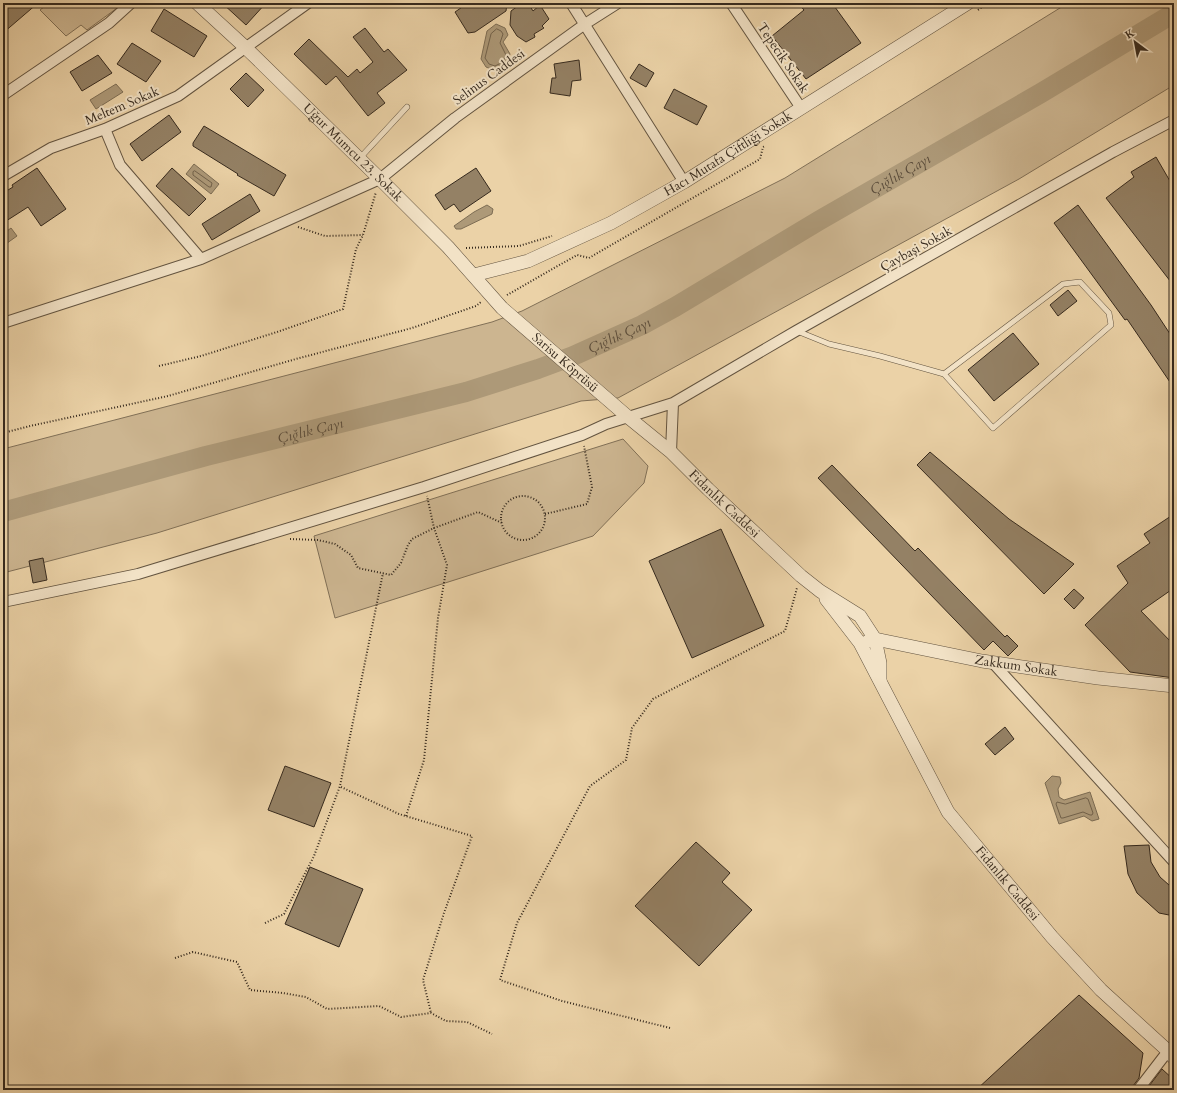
<svg xmlns="http://www.w3.org/2000/svg" width="1177" height="1093" viewBox="0 0 1177 1093" font-family="Cardo,serif">
<style>
.green{fill:#ccb590;stroke:#817057}
.water{fill:#ad9978;stroke:#7d6d54}
.lines{fill:none;stroke-linecap:round;stroke-linejoin:round}
.shore{stroke:#72624b;stroke-width:1}
.river{stroke:#ad9978;stroke-width:20}
.building{fill:#948165;stroke:#362a1e}
.service-casing{stroke:#635440;stroke-width:6}
.minor-casing{stroke:#635440;stroke-width:12}
.tertiary-casing{stroke:#635440;stroke-width:14}
.path{stroke:#362a1e;stroke-width:2;stroke-dasharray:1 2;stroke-linecap:butt}
.service{stroke:#f2e2c6;stroke-width:5}
.minor{stroke:#f2e2c6;stroke-width:10}
.tertiary{stroke:#f2e2c6;stroke-width:13}
.labels{text-anchor:middle;dominant-baseline:central;stroke-width:4;stroke-linejoin:round;paint-order:stroke}
.street-label{font-size:13px;fill:#362a1e;stroke:#f2e2c6}
.water-label{font-size:14px;font-style:italic;fill:#5a4b39;stroke:#f2e2c6}
</style>
<rect width="100%" height="100%" fill="#ebd2a7"/>
<filter id="stains"><feTurbulence type="fractalNoise" baseFrequency=".005" numOctaves="4"/><feColorMatrix values="0 0 0 0 .2 0 0 0 0 .09 0 0 0 0 .02 0 0 0 .5 -.17"/></filter>
<radialGradient id="worn" r=".72"><stop offset=".6" stop-color="#630" stop-opacity="0"/><stop offset="1" stop-color="#630" stop-opacity=".3"/></radialGradient>
<path class="green" d="M49,3H124L87,30L81,25L66,36L40,10Z
M1068,3H1174V85L1019,179L618,398L581,401L157,533L3,573V449L492,322L522,311L785,178Z
M623,439L648,466L644,483L593,536L335,618L314,536Z"/>
<path class="water" d="M496,24L505,28L508,35L503,42L510,54L507,64L496,71L486,67L481,59L487,31Z
M116,84L123,92L96,109L90,100Z
M194,164L219,184L211,194L186,174Z
M487,205L493,209L492,214L461,229H456L454,226L474,212Z
M11,228L17,236L3,246V234Z
M1052,776L1060,777L1061,783L1058,789L1059,797L1064,800L1090,792L1099,819L1092,821L1084,816L1059,824L1045,783Z"/>
<g class="lines">
<path class="shore" d="M497,29L501,31L503,34L500,43L506,55L503,62L495,66L489,64L485,58L491,34Z
M195,171L212,183L211,187H209L193,175V172Z
M1086,798L1088,799L1093,813L1092,815H1090L1083,812L1063,818H1061L1056,804L1057,802L1065,804Z"/>
<path class="river" id="s1" d="M3,512L206,456L466,392L538,369L573,356L642,325L675,307L820,220L1041,93L1174,13"/>
</g>
<path class="building" d="M3,3H38L3,33Z
M222,3H266L246,25Z
M468,3H507L506,11L475,32L468,33L455,12Z
M522,3H528L533,11L540,5L549,19L542,26L544,28L534,34L535,37L526,42L517,36L510,25L511,11Z
M798,3H832L861,43L806,79L772,36L804,10Z
M164,9L207,36L194,57L151,31Z
M365,28L384,52L388,49L407,70L377,93L385,103L368,116L336,76L326,85L294,54L309,39L348,77L357,69L360,73L373,62L353,37Z
M132,43L161,61L146,82L117,64Z
M98,55L112,73L82,91L70,72Z
M579,60L581,80L572,81L570,96L550,93L552,78H556L554,64Z
M639,64L654,73L646,87L630,78Z
M246,73L264,90L248,107L230,89Z
M674,89L707,106L697,125L664,108Z
M169,115L181,132L142,161L130,144Z
M204,126L286,175L274,196L237,175L238,174L193,146V143Z
M1156,157L1174,188V286L1106,198L1134,177L1131,172Z
M37,168L66,209L41,226L28,207L3,223V193L13,187L12,185Z
M172,168L206,199L189,216L156,186Z
M476,168L491,191L460,212L454,204L445,210L435,195Z
M250,194L260,211L212,240L202,224Z
M1078,205L1151,305L1174,340V388L1127,319L1125,320L1054,223Z
M1068,290L1077,301L1058,316L1050,305Z
M1013,333L1039,364L994,401L968,370Z
M930,452L1009,519L1074,564L1044,594L917,465Z
M832,465L915,551L918,548L1005,637L1007,635L1018,646L1008,656L993,641L984,650L818,478Z
M1174,514V588L1141,611L1174,645V678L1130,672L1085,625L1128,583L1117,566L1150,543L1144,534Z
M721,529L764,626L692,658L649,561Z
M43,558L47,580L33,583L29,561Z
M1074,589L1084,598L1074,609L1064,599Z
M1005,727L1014,739L995,755L985,744Z
M285,766L331,783L314,827L268,810Z
M696,842L730,873L722,882L752,910L699,966L635,906Z
M1149,845L1151,862L1160,877L1169,885L1174,887V916L1159,913L1137,893L1128,874L1124,846Z
M310,867L363,889L339,947L285,924Z
M1079,995L1143,1053L1139,1078L1133,1086L1132,1090H976Z
M1162,1069L1174,1080V1090H1146Z"/>
<g class="lines">
<defs>
<path id="service" d="M360,158L407,107
M797,331L829,344L880,356L944,374L993,428L1111,325L1109,313L1080,282L1063,284L944,374"/>
<path id="minor" d="M571,3L684,182
M731,3L801,108
M3,95L109,23L131,3
M105,129L120,165L201,259
M3,176L51,148L105,129L178,96L308,3
M3,323L201,259L380,179L455,118L585,24L618,3
M673,403L796,331L1113,152L1174,120
M3,602L138,574L424,487L582,435L606,424L673,403L671,452
M993,663L1174,862
M1138,1090L1168,1051L1174,1046"/>
<g id="tertiary">
<path id="s2" d="M197,3L245,47L380,179L448,247L502,308L628,417L671,452L708,489L801,576L820,591L860,616L875,639L880,663V680"/>
<path id="s3" d="M474,275L528,261L611,223L684,182L968,3"/>
<path id="s4" d="M826,599L860,643L948,812L1052,937L1101,990L1168,1051L1174,1058"/>
<path id="s5" d="M868,641L875,639L982,661L1098,678L1174,686"/>
</g>
</defs>
<use href="#service" class="service-casing"/>
<use href="#minor" class="minor-casing"/>
<use href="#tertiary" class="tertiary-casing"/>
<path class="path" d="M978,10L988,3
M298,227L325,236L363,235
M466,248L519,246L552,236
M507,295L577,255L589,258L760,159L763,147L765,146
M159,366L201,356L277,332L343,309L356,249L363,235L376,192
M3,433L30,426L168,396L296,359L412,328L476,306L481,302
M501 518a22 22 0 1 1 44 0a22 22 0 1 1-44 0Z
M545,514L587,504L592,487L584,446
M290,539L318,540L335,544L351,555L358,568L391,575L401,563L408,545L412,539L434,528L478,512L502,523
M341,787L399,814L472,836L444,913L423,980L431,1013
M406,816L424,760L438,618L447,565L434,528L427,496
M265,923L284,914L314,856L340,786L383,573
M175,958L193,952L237,962L250,990L283,993L306,997L327,1009L379,1006L401,1017L431,1013L446,1021L467,1022L492,1034
M670,1028L562,1001L500,980L517,923L590,786L626,760L632,728L653,699L785,631L797,588"/>
<use href="#service" class="service"/>
<use href="#minor" class="minor"/>
<use href="#tertiary" class="tertiary"/>
</g>
<g class="labels">
<g class="street-label">
<text transform="translate(783 58) rotate(56)">Tepecik Sokak</text>
<text transform="translate(489 77) rotate(-36)">Selinus Caddesi</text>
<text transform="translate(122 106) rotate(-23)">Meltem Sokak</text>
<text stroke="none"><textPath href="#s2" startOffset="216">Uğur Mumcu 23. Sokak</textPath></text>
<text stroke="none"><textPath href="#s3" startOffset="283">Hacı Mutafa Çiftliği Sokak</textPath></text>
<text transform="translate(916 249) rotate(-29)">Çaybaşi Sokak</text>
<text stroke="none"><textPath href="#s2" startOffset="515">Sarisu Kōprüsü</textPath></text>
<text stroke="none"><textPath href="#s2" startOffset="728">Fidanlık Caddesi</textPath></text>
<text stroke="none"><textPath href="#s5" startOffset="151">Zakkum Sokak</textPath></text>
<text stroke="none"><textPath href="#s4" startOffset="339">Fidanlık Caddesi</textPath></text>
</g>
<g class="water-label">
<text stroke="none"><textPath href="#s1" startOffset="966">Çığlık Çayı</textPath></text>
<text stroke="none"><textPath href="#s1" startOffset="642">Çığlık Çayı</textPath></text>
<text stroke="none"><textPath href="#s1" startOffset="318">Çığlık Çayı</textPath></text>
</g>
</g>
<rect width="1177" height="1093" fill="none" stroke="#ebd2a7" stroke-width="16"/>
<rect x="4" y="4" width="1169" height="1085" fill="none" stroke="#362a1e" stroke-width="2"/>
<rect x="8" y="8" width="1161" height="1077" fill="none" stroke="#362a1e"/>
<g transform="translate(1135 42) rotate(328)" stroke="#f2e2c6" stroke-width="3" paint-order="stroke">
<path d="M0-3L7 15L0 10L-7 15Z" fill="#362a1e"/>
<text y="-6" font-size="11" font-weight="bold" text-anchor="middle" fill="#362a1e">K</text>
</g>
<rect width="100%" height="100%" filter="url(#stains)"/>
<rect width="100%" height="100%" fill="url(#worn)"/>
</svg>
